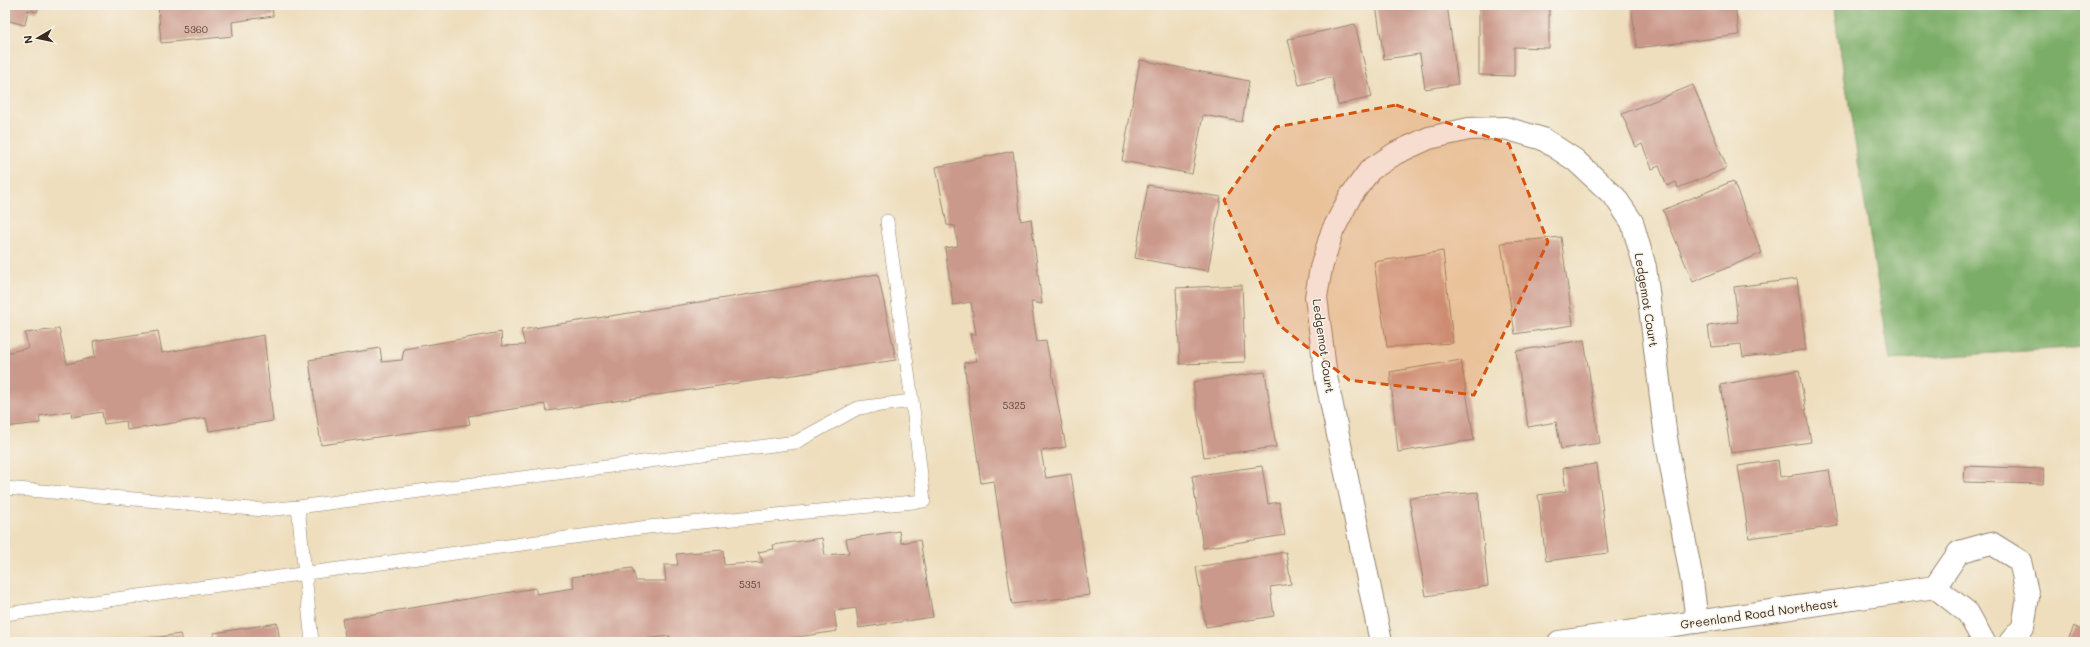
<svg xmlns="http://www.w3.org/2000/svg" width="2090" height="647" viewBox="0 0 2090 647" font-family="Mali,sans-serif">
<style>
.forest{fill:#7bad68;stroke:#5b6c43}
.building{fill:#cb998b}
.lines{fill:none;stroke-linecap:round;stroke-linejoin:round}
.lane-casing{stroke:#94846e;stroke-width:14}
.street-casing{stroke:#94846e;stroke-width:24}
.lane{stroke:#fff;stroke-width:13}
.street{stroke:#fff;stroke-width:22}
.marked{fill:#d7540e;fill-opacity:0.2;stroke:#d7540e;stroke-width:3;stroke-dasharray:8 5;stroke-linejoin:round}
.labels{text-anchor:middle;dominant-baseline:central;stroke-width:3;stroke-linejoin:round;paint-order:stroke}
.number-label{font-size:10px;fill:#5f4639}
.street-label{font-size:12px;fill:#3b2a1e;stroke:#f7f3e8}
</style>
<rect width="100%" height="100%" fill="#f7f3e8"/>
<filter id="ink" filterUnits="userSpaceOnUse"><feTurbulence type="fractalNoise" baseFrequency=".025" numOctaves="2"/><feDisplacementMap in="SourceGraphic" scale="8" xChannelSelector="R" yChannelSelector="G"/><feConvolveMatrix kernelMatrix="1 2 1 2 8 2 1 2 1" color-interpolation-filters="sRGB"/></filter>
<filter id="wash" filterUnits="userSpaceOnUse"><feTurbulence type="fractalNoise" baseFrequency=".012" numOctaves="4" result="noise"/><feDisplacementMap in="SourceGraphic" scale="16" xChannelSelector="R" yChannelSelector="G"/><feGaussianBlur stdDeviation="0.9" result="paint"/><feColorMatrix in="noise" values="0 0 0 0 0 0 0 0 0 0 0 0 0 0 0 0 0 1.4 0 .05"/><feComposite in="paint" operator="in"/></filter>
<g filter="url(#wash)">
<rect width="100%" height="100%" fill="#eedebd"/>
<path class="forest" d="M1833,5H2085V347L1890,360Z"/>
<g id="blocks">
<path class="building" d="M5,5H40L37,12L28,10L25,25L5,20Z
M158,5H272L273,16L232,22L233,36L161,43Z
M1376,5H1447L1458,84L1425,89L1420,54L1384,59Z
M1479,5H1549V48L1514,47V76L1479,75Z
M1631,5H1735L1739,35L1637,48Z
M1355,24L1372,97L1338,105L1332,77L1299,85L1288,39Z
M1140,60L1249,81L1242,122L1203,115L1192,174L1122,161Z
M1693,85L1727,168L1678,188L1676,182L1667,186L1659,166L1652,169L1642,144L1636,147L1622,114Z
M1013,151L1021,221L1031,219L1042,304L1031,302L1037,342L1046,341L1066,447L1041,451L1046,478L1071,474L1090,595L1012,604L994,481L981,483L964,363L977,361L970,334L976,335L971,302L953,305L945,248L958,246L955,226L947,225L936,167Z
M1733,181L1762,253L1693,282L1663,210Z
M1148,185L1221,197L1208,271L1135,258Z
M1561,237L1573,325L1515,334L1501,243Z
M1443,251L1453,343L1387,347L1374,262Z
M878,274L896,360L547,411L544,404L468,416L470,424L321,445L309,360L380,348L382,362L402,360L404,349L501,332L502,346L525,345L521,330Z
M1797,279L1806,350L1743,357L1741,344L1711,347L1708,326L1738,322L1734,287Z
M1242,285L1245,362L1180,364L1176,288Z
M59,329L67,364L95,357L93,341L158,331L162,353L264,335L273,421L209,431L206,418L127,430L126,421L104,424L102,412L72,417L71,411L39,416L40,423L5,427V353L28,348L25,333Z
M1584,340L1600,443L1561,449L1556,422L1528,427L1516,351Z
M1461,360L1474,440L1398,452L1390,372Z
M1799,370L1811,442L1731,453L1720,385Z
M1265,372L1276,447L1204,457L1193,382Z
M1778,460L1780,477L1829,470L1838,526L1749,538L1738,466Z
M1597,464L1608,553L1546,561L1538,495L1566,491L1563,468Z
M1262,466L1268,504L1279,502L1285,535L1203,548L1192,476Z
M1965,466L2044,469L2043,484L1964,482Z
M1478,492L1488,586L1426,596L1409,498Z
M899,531L901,543L920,540L933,617L859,628L856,608L834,611L837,631L765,642H671L670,636L643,639L644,642H346L342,619L536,588V594L574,588L572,577L632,568L636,581H666L664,565H678L676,554L723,550L724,565L763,562L758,552L774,549L773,545L822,538L825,555L849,553L846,539Z
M1286,552L1291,584L1270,587L1274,616L1206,627L1196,567Z
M277,623L280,642H214V633Z
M2074,626L2085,631V642H2067Z
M180,634L182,642H132V641Z"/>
</g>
</g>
<g filter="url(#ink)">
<use href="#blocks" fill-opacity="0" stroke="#94846e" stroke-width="1"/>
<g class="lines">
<defs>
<path id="lane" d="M5,488L263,510L298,507L796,442L858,408L912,401
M298,507L312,642
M5,614L648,527L924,501L913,408L887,221"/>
<path id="street" d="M1935,587L1959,552L1991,543L2020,561L2028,597L2023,627L2010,642
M1935,587L1968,613L1984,642
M1381,642L1326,377L1316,297L1321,268L1332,232L1350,197L1370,170L1396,153L1429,138L1469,129L1505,128L1543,139L1575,160L1615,197L1632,222L1645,267L1666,438L1692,581L1697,622
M1559,642L1935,587"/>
</defs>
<use href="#lane" class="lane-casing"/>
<use href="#street" class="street-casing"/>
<use href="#lane" class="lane"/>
<use href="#street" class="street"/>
</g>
</g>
<path class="marked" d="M1396,105L1509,144L1548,242L1474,395L1349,380L1279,325L1224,200L1276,127Z"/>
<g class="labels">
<g class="number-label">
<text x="196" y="29">5360</text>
<text x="1014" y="405">5325</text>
<text x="750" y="584">5351</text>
</g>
<g class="street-label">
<text transform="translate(1647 300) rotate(81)">Ledgemot Court</text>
<text transform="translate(1324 346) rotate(82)">Ledgemot Court</text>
<text transform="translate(1759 613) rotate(-8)">Greenland Road Northeast</text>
</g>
</g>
<rect width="2090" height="647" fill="none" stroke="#f7f3e8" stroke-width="20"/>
<g transform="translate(38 38) rotate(261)" stroke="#f7f3e8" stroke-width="3" paint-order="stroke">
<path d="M0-3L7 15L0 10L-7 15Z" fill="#3b2a1e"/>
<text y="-6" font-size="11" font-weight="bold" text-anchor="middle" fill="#3b2a1e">N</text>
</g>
</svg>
